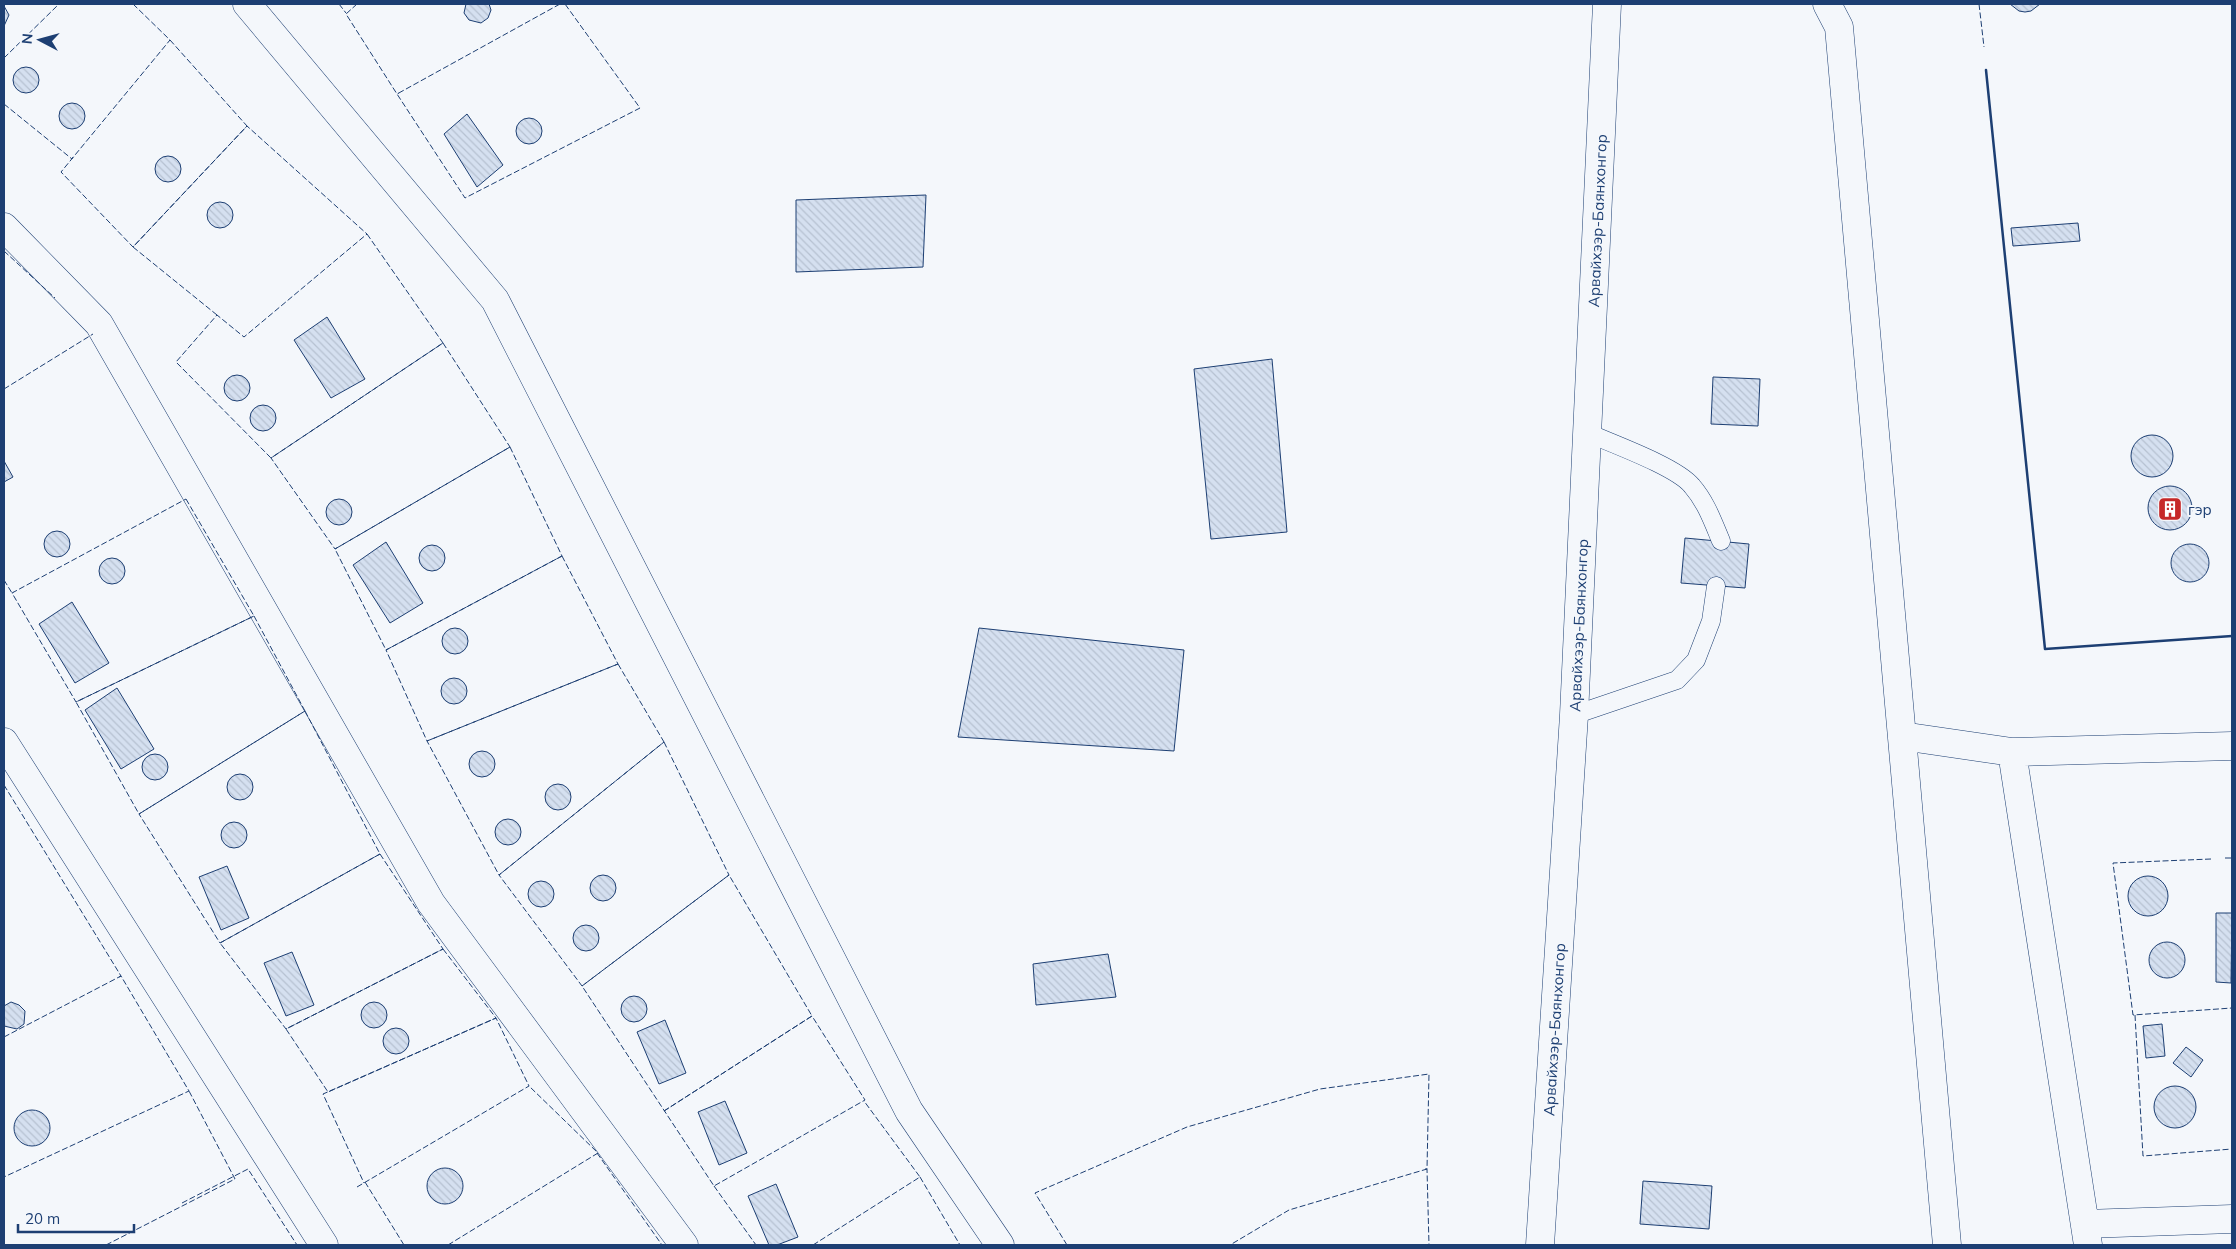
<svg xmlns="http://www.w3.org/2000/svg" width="2236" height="1249" viewBox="0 0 2236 1249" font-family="Mulish,sans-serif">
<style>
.building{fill:url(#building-back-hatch);stroke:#1d3f73}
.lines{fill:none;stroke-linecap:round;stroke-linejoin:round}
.lane-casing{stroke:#1d3f73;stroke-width:19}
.street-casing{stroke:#1d3f73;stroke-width:29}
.highway-casing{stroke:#1d3f73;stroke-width:29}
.lane{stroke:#f4f7fb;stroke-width:18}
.street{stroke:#f4f7fb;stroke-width:28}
.highway{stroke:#f4f7fb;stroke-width:28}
.fence{stroke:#1d3f73;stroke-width:1;stroke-dasharray:6 2.5;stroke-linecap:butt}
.wall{stroke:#1d3f73;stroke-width:2.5}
.labels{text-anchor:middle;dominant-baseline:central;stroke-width:4;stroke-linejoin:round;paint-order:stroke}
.street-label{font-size:15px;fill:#1d3f73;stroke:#f4f7fb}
.poi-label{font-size:15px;fill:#1d3f73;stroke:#f4f7fb;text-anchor:start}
</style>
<defs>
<pattern id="building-back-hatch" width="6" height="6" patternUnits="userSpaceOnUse" patternTransform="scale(1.25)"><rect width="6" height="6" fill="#d5e0f0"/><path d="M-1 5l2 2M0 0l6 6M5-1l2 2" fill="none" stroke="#b6c1d1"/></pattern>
</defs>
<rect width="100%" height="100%" fill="#f4f7fb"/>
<path class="building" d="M466,4H489L491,10L488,18L481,23L469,20L464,13Z
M2010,4H2040L2031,11L2025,12L2019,11Z
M4,6L9,15L4,26Z
M13 80a13 13 0 1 1 26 0a13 13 0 1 1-26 0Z
M59 116a13 13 0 1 1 26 0a13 13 0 1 1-26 0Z
M467,114L503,165L477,187L444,134Z
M516 131a13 13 0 1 1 26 0a13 13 0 1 1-26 0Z
M155 169a13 13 0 1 1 26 0a13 13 0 1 1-26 0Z
M926,195L923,267L796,272V200Z
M207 215a13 13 0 1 1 26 0a13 13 0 1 1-26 0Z
M2078,223L2080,241L2013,246L2011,228Z
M327,317L365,379L331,398L294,340Z
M1272,359L1287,532L1211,539L1194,369Z
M224 388a13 13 0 1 1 26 0a13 13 0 1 1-26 0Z
M1713,377L1760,379L1758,426L1711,424Z
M250 418a13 13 0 1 1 26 0a13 13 0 1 1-26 0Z
M2131 456a21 21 0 1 1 42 0a21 21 0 1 1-42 0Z
M4,461L13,477L4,482Z
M2148 508a22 22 0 1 1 44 0a22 22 0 1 1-44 0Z
M326 512a13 13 0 1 1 26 0a13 13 0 1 1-26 0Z
M44 544a13 13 0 1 1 26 0a13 13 0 1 1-26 0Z
M1685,538L1749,544L1745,588L1681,583Z
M386,542L423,603L390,623L353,565Z
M2171 563a19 19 0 1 1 38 0a19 19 0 1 1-38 0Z
M419 558a13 13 0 1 1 26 0a13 13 0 1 1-26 0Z
M99 571a13 13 0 1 1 26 0a13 13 0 1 1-26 0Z
M72,602L109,663L75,683L39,624Z
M442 641a13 13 0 1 1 26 0a13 13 0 1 1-26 0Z
M979,628L1184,650L1174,751L958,737Z
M441 691a13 13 0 1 1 26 0a13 13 0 1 1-26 0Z
M117,688L154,749L121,769L85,710Z
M469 764a13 13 0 1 1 26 0a13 13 0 1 1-26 0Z
M142 767a13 13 0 1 1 26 0a13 13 0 1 1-26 0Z
M227 787a13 13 0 1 1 26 0a13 13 0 1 1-26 0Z
M545 797a13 13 0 1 1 26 0a13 13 0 1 1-26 0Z
M495 832a13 13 0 1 1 26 0a13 13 0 1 1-26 0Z
M221 835a13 13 0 1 1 26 0a13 13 0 1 1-26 0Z
M227,866L249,918L221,930L199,877Z
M590 888a13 13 0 1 1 26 0a13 13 0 1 1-26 0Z
M2128 896a20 20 0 1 1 40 0a20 20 0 1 1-40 0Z
M528 894a13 13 0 1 1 26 0a13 13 0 1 1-26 0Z
M2216,913H2232L2231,983L2216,982Z
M573 938a13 13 0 1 1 26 0a13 13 0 1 1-26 0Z
M2149 960a18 18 0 1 1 36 0a18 18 0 1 1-36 0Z
M292,952L314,1005L286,1016L264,963Z
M1108,954L1116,997L1036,1005L1033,964Z
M621 1009a13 13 0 1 1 26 0a13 13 0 1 1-26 0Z
M361 1015a13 13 0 1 1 26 0a13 13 0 1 1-26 0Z
M11,1002L19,1005L25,1011L24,1024L17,1029L4,1026V1006Z
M665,1020L686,1073L659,1084L637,1032Z
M2162,1024L2165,1056L2146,1058L2143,1026Z
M383 1041a13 13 0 1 1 26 0a13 13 0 1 1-26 0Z
M2186,1047L2203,1060L2191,1077L2173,1063Z
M2154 1107a21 21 0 1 1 42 0a21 21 0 1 1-42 0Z
M725,1101L747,1153L719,1165L698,1112Z
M14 1128a18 18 0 1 1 36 0a18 18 0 1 1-36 0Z
M427 1186a18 18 0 1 1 36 0a18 18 0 1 1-36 0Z
M1643,1181L1712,1186L1709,1229L1640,1224Z
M776,1184L798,1237L777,1245H769L748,1196Z"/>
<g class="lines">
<defs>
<path id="lane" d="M1588,433C1613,444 1677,467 1692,486C1706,502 1713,522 1721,541
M1574,715L1677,680L1696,660L1711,621L1716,586"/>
<path id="street" d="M247,4L495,300L909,1111L1000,1245
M1827,4L1839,27L1947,1245
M4,227L99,324L431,903L684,1245
M1902,736L2012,752L2232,746
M4,742L324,1245
M2012,752L2088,1245
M2085,1224L2232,1219"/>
<g id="highway">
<path id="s1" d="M1540,1245L1574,715L1607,4"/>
</g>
</defs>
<use href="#lane" class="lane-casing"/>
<use href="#street" class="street-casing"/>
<use href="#highway" class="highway-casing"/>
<use href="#lane" class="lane"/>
<use href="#street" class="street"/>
<use href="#highway" class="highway"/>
<path class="fence" d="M133,4L170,40L169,41
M339,4L346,13
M357,4L346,14L397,94L399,93
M560,4L397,94L465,198L640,108L565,4
M1979,4L1984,47
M170,40L247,126L133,247L61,172Z
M4,58L59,4
M4,104L72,159L73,157
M367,234L443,343L271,458L176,362L217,315L244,337Z
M4,251L55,298
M217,315L133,247L247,126L367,234
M443,343L510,447L335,549L271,458Z
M4,389L93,334
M510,447L562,556L386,650L335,549Z
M186,499L254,616L76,702L12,593Z
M562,556L618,664L427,741L386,650Z
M4,580L12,593L14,592
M254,616L305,711L139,814L76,702Z
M618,664L664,742L499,875L427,741Z
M305,711L380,854L220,943L139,814Z
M664,742L729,875L582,986L499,875Z
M4,785L121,976L119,977
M380,854L443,949L286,1029L220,943Z
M2225,858H2232
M2211,859L2113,863L2133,1015L2232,1008
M443,949L496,1018L328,1092L286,1029Z
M2135,1015L2143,1156L2232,1149
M4,1037L121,976L189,1091L4,1177
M664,1111L812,1016L865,1100L714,1186L582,986L729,875L812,1016L664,1111
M597,1153L662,1245
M1425,1169H1427L1429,1245
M920,1177L960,1245
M365,1182L404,1245
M714,1186L756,1245
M357,1187L529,1086L496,1018L323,1094L364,1183
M182,1203L248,1169L297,1245
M106,1245L235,1179L189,1091L187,1092
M448,1245L598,1153L529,1086
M813,1245L920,1177L864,1101
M1067,1245L1035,1193L1187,1127L1320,1089L1429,1074L1427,1169L1289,1210L1230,1245"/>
<path class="wall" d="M1986,70L2045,649L2232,636"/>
</g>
<defs>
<symbol id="building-square" viewBox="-11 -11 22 22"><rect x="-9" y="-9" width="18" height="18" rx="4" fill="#c62828" stroke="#f4f7fb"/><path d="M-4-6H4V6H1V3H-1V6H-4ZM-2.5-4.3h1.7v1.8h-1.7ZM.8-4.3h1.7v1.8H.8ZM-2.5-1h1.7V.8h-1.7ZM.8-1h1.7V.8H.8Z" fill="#fff"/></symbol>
</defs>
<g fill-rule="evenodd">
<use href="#building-square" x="2156" y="495" width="28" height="28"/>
</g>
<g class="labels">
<g class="street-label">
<text stroke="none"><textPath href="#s1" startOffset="1026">Арвайхээр-Баянхонгор</textPath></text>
<text stroke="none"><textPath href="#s1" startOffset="621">Арвайхээр-Баянхонгор</textPath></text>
<text stroke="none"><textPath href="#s1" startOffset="216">Арвайхээр-Баянхонгор</textPath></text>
</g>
<g class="poi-label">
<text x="2188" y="509">гэр</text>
</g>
</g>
<rect width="2236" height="1249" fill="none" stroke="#1d3f73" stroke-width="10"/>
<g transform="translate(40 40) rotate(276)" stroke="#f4f7fb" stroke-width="4" paint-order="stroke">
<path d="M0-4L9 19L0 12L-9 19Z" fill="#1d3f73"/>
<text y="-8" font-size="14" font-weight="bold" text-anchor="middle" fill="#1d3f73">N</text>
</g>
<path d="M18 1224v8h116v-8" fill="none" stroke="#1d3f73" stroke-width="2.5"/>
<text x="25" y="1224" font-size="15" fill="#1d3f73" stroke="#f4f7fb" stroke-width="4" paint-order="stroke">20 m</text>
</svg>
